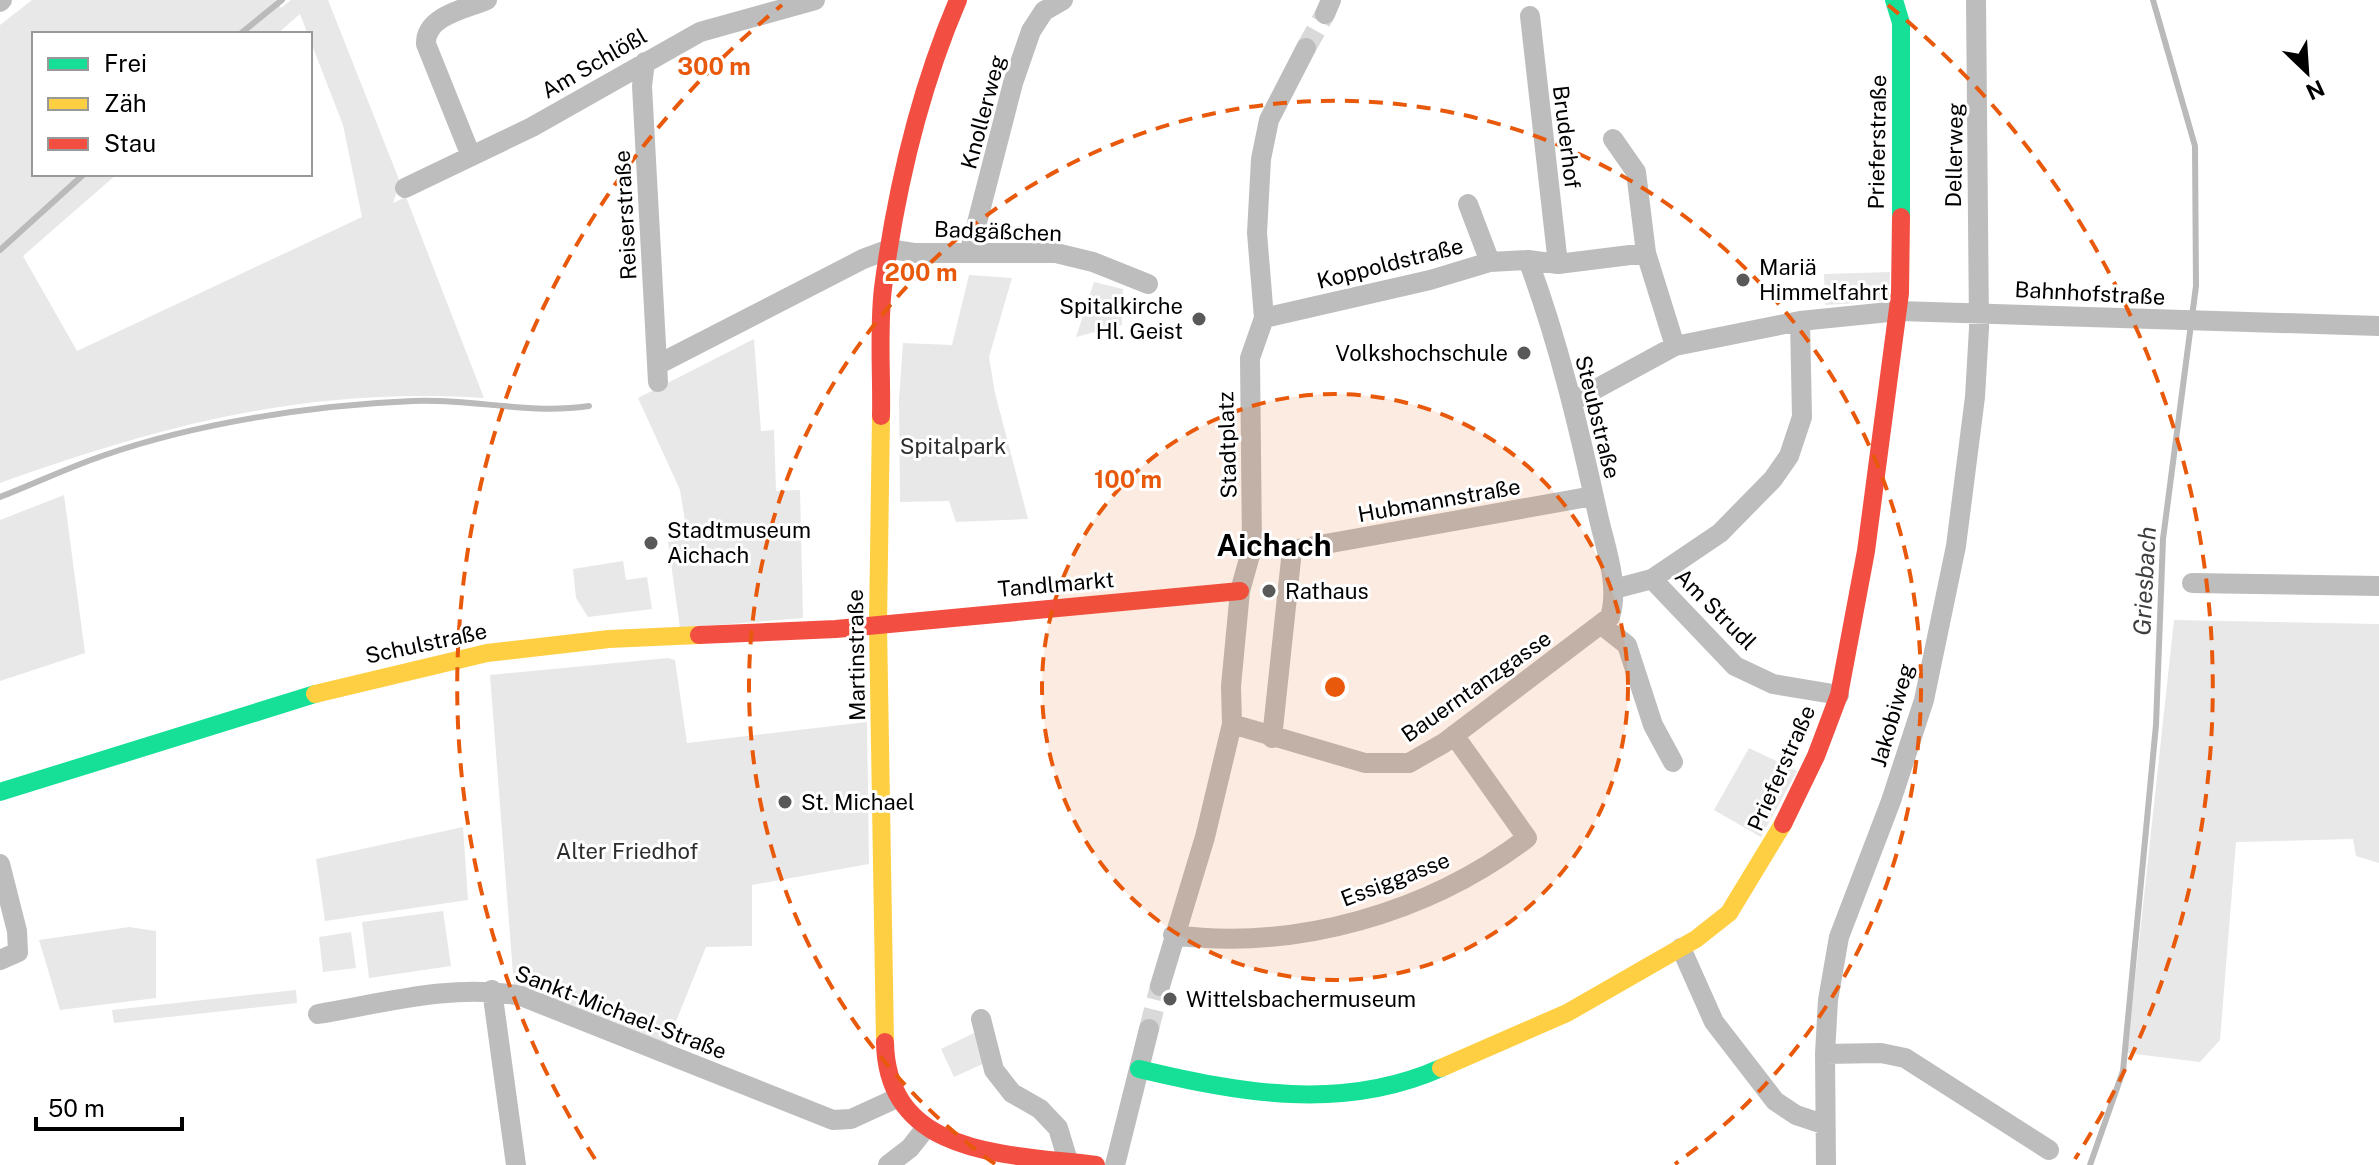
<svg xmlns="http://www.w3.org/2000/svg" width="2379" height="1165" viewBox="0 0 2379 1165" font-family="'Public Sans',sans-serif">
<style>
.green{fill:#e8e8e8;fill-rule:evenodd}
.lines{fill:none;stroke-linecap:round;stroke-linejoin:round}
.stream{stroke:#bababa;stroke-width:6}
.street-tunnel{stroke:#d9d9d9;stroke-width:20;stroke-dasharray:20 10;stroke-linecap:butt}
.street{stroke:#bdbdbd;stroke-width:20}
.fast{stroke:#16e098;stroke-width:18}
.slow{stroke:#ffcf43;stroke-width:18}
.jam{stroke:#f24e42;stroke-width:18}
.ring{fill:none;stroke:#e8590c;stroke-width:4;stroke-dasharray:14 10}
.poi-dot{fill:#595959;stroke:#fff;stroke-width:3}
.labels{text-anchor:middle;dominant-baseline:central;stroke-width:6;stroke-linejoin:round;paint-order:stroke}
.street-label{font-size:22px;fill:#000;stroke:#fff}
.poi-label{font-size:22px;fill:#000;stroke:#fff;text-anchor:start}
.park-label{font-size:22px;fill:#2d2d2d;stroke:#fff}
.water-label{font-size:24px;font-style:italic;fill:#3e3e3e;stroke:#fff}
.district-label{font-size:30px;font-weight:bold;fill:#000;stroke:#fff}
.centre{fill:#e8590c;stroke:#fff;stroke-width:4}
.ring-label{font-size:24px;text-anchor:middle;font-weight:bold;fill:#e8590c;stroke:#fff;stroke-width:6;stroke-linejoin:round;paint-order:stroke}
</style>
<rect width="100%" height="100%" fill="#fff"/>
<path class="green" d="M32,0H276L281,8L291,0H328L400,182L393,203L406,197L484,398C306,387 166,424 0,483V25ZM300,14L343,125L362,217L77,351L23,256L117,174H34V34H277Z
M1890,272L1889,301L1825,305L1824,274Z
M969,275L1012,278L989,357L995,393L1028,519L956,522L949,501L900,502L899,399L903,343L952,345Z
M1094,282L1123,289L1122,325L1076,337Z
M754,339L761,431L774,430L776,491L800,490L803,618L680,628L668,542L688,539L680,490L638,398Z
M64,495L85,653L0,681V520Z
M623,561L626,580L647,577L652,609L588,617L576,598L573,569Z
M2174,620L2379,624V863L2356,856L2353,839L2236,842L2220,1040L2200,1062L2127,1053Z
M668,658L675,660L687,743L867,722L869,864L752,885V946L706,947L666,1046L514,987L490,675Z
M1749,748L1797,771L1761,837L1714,810Z
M463,827L468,900L325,921L316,859Z
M443,911L451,966L369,978L362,922Z
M129,927L156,931V998L60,1010L39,940Z
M351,932L356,968L323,972L319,937Z
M296,990L297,1003L114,1023L112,1010Z
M974,1033L987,1062L954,1077L941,1049Z"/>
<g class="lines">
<path class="stream" d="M240,34L282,0
M0,250L84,174
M0,497C34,484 67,468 102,456C196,423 313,405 413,401C473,398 526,415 589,406
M2090,1165L2123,1071L2156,725L2163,539L2196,286L2195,146L2153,0"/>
<path class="street-tunnel" d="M1306,48L1325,14
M1149,1029L1160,986"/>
<path class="street" d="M0,2L2,0
M1325,14L1331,0
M1530,16L1558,264
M645,62L642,86L658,382
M1613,139L1636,172L1646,253L1675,346
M471,156L426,44C425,16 465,9 487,0
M405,188L532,127L700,32L815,0
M1468,204L1490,262
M970,250L1013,83L1031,31L1044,11L1063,0
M1264,318L1430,280L1490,262L1528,260L1558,264L1646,253
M657,365L863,259L890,249L915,253H1056L1093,262L1148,284
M1572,402L1675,346L1800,321L1899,311L2379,326
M1652,579L1735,666L1773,684L1839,695
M2192,583L2379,586
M1614,589L1652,579L1720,533L1773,479L1789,456L1802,417L1800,321
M1603,626L1627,645L1653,725L1673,762
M1232,724L1365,763H1409L1444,743L1610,617C1620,585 1605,547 1598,515C1579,429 1559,343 1528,260
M1272,738L1292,550L1593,496
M0,864L17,931L18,952L0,960
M1173,935C1296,951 1429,913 1527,838L1454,735
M1681,948L1714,1022L1775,1101L1796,1115L1823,1124
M1160,986L1205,837L1232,724L1231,686L1240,591L1252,548L1250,358L1264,318L1257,233L1261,159L1269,120L1306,48
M492,990L516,1165
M318,1014C384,1003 454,983 521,996L833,1120L851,1119L897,1098
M981,1019L994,1070L1012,1093L1040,1109L1058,1128L1068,1161
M1825,1054L1881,1053L1905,1058L2049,1150
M888,1165L910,1148L925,1129
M1115,1165L1149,1029
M1826,1165L1825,1054L1828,1000L1839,937L1891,801L1924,700L1956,546L1975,397L1979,328L1976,0"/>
<path class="fast" d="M1894,0L1901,23V217
M0,792L315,694
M1139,1069C1240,1093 1342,1112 1441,1068"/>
<path class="slow" d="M881,416L878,625L885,1042
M315,694L487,653L609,639L699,635
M1441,1068L1567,1013L1696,939L1729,913L1783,824"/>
<path class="jam" d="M881,416C882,374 878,330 883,288C896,190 919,91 958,0
M699,635L836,629L1240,591
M1783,824L1816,756L1839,695L1866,551L1900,293L1901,217
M885,1042C887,1158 1011,1154 1096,1165"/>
</g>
<circle cx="1335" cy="687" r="293" fill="#e8590c" fill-opacity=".12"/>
<g class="ring">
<circle cx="1335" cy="687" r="293"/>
<path d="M995 1164A586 586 0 1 1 1675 1164"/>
<path d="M595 1159A878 878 0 0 1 782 5M1888 5A878 878 0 0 1 2075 1159"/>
</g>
<g class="poi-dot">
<circle cx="1743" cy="280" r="8"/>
<circle cx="1199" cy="319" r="8"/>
<circle cx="1524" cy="353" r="8"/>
<circle cx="651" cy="543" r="8"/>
<circle cx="1269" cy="591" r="8"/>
<circle cx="785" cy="802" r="8"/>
<circle cx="1170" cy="999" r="8"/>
</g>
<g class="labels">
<g class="street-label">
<text transform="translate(594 63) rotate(-30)">Am Schlößl</text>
<text transform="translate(983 112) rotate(-75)">Knollerweg</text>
<text transform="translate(1567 137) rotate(83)">Bruderhof</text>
<text transform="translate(1877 142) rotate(-89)">Prieferstraße</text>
<text transform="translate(1954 155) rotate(-89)">Dellerweg</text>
<text transform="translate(625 215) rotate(-93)">Reiserstraße</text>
<text transform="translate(998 231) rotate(2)">Badgäßchen</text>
<text transform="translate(1390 263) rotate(-14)">Koppoldstraße</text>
<text transform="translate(2090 293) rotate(3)">Bahnhofstraße</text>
<text transform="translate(1598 417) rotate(76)">Steubstraße</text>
<text transform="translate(1227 445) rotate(-92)">Stadtplatz</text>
<text transform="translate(1439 500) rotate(-10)">Hubmannstraße</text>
<text transform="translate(1056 584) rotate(-5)">Tandlmarkt</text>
<text transform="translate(1716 609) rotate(45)">Am Strudl</text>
<text transform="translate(426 643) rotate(-12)">Schulstraße</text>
<text transform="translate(856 655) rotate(-91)">Martinstraße</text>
<text transform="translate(1476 686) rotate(-35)">Bauerntanzgasse</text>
<text transform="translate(1892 715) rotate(-74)">Jakobiweg</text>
<text transform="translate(1781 768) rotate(-66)">Prieferstraße</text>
<text transform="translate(1395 879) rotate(-21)">Essiggasse</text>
<text transform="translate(621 1012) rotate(21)">Sankt-Michael-Straße</text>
</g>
<g class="poi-label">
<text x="1759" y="267">Mariä<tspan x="1759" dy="25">Himmelfahrt</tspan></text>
<text x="1183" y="306" text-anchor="end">Spitalkirche<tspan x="1183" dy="25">Hl. Geist</tspan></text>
<text x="1508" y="353" text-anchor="end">Volkshochschule</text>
<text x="667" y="530">Stadtmuseum<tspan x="667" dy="25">Aichach</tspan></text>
<text x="1285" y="591">Rathaus</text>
<text x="801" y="802">St. Michael</text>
<text x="1186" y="999">Wittelsbachermuseum</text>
</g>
<g class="park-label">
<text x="953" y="446">Spitalpark</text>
<text x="627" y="851">Alter Friedhof</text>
</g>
<g class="water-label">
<text transform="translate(2144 581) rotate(-87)">Griesbach</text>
</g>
<g class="district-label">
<text x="1274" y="545">Aichach</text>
</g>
</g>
<circle cx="1335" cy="687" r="12" class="centre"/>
<g class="ring-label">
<text x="714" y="75">300 m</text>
<text x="921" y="281">200 m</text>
<text x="1128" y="488">100 m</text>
</g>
<rect x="32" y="32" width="280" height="144" fill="#ffffff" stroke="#999999" stroke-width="2"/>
<rect x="48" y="58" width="40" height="12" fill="#16e098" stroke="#999999" stroke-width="2"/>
<text x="104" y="72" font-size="24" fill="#000000">Frei</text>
<rect x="48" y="98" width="40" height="12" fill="#ffcf43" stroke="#999999" stroke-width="2"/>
<text x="104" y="112" font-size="24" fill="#000000">Zäh</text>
<rect x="48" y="138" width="40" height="12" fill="#f24e42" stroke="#999999" stroke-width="2"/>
<text x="104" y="152" font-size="24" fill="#000000">Stau</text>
<g transform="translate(2307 72) rotate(155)" stroke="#ffffff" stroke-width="6" paint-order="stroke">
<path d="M0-6L14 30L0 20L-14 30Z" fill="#000000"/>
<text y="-12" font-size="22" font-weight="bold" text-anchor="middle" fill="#000000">N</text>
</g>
<path d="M36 1117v12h146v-12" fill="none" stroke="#000000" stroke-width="4"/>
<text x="48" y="1117" font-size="24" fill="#000000" stroke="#ffffff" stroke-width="6" paint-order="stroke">50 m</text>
</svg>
